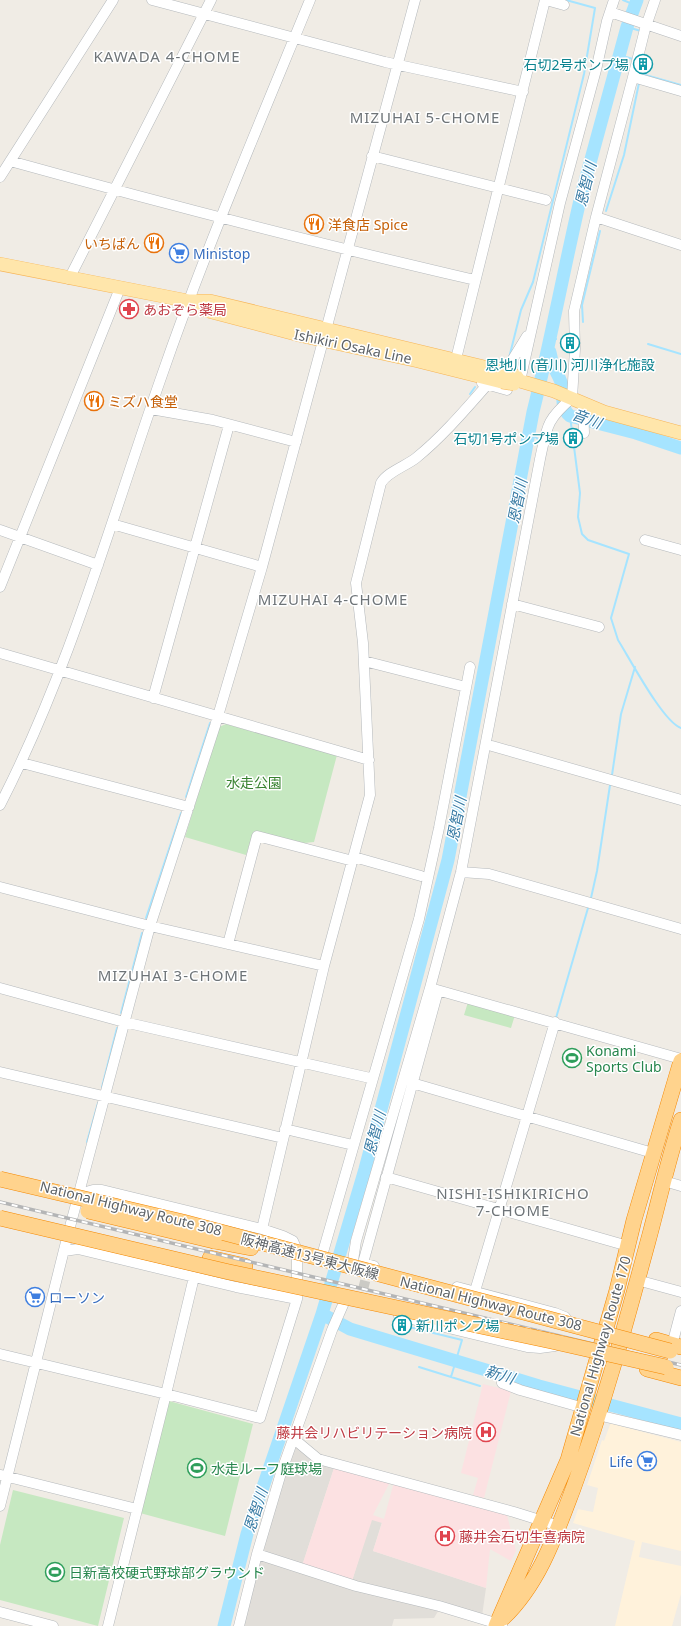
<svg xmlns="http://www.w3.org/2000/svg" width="681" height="1626" viewBox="0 0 681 1626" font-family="'Noto Sans','Noto Sans JP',sans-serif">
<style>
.commercial{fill:#fff2db}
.industrial{fill:#e1ded9}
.medical{fill:#fce1e2}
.green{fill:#c6e8c1}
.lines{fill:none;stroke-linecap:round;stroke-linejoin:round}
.stream{stroke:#a6e4ff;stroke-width:2}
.river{stroke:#a6e4ff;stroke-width:13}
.minor-tunnel{stroke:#cbcac5;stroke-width:10;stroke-dasharray:10 5;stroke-linecap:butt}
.minor-casing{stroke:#b5b9bc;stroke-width:11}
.major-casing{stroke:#f7b557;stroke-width:14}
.highway-casing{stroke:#f58800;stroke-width:16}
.minor{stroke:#fff;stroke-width:10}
.major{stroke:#ffe6ab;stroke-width:13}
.highway{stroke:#ffd38d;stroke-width:15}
.rail-casing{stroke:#b4b5b6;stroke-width:3.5}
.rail{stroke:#fff;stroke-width:2;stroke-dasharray:6;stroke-linecap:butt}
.major-bridge-casing{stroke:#f7b557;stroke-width:14;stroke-linecap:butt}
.highway-bridge-casing{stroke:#f58800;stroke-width:16;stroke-linecap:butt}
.major-bridge{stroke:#ffe6ab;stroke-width:13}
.highway-bridge{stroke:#ffd38d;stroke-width:15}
.labels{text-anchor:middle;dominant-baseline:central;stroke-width:3;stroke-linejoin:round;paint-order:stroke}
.culture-label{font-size:14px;fill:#0d838f;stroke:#fff;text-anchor:end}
.food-label{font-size:14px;fill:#c56008;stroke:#fff;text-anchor:start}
.shop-label{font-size:14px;fill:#366cbe;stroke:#fff;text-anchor:start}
.health-label{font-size:14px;fill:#be3a42;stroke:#fff;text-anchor:start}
.street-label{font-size:14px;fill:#5d6266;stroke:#fff}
.park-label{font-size:14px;fill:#388230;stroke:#fff}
.leisure-label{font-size:14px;fill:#27864d;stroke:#fff;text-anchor:start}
.neighbourhood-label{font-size:15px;letter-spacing:1px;fill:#6e7478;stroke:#fff}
.water-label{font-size:15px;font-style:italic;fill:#387ba4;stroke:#fff}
</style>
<rect width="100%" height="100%" fill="#f0ece5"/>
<path class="commercial" d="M611,1422L620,1426L681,1442V1551L642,1542L639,1557L681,1566V1594L672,1626H615L635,1541L573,1523L578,1509L593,1512L598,1488L587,1485L602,1440L604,1441Z"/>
<path class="industrial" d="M294,1439L334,1468L302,1566L440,1608L434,1618L394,1619L392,1626H239Z
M371,1519L382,1522L373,1551L486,1588L482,1616L352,1581Z"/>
<path class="medical" d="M483,1384L511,1391L484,1498L473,1495L478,1478L461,1473Z
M334,1468L390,1482L373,1515L384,1519L394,1482L507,1515L516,1551L511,1561L490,1549L486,1588L373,1551L382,1523L372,1520L352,1581L302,1566Z"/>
<path class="green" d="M226,724L337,755L314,842L304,843L254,831L246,855L185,837L219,727Z
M468,1002L515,1015L511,1028L464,1015Z
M169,1401L253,1424L225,1536L140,1513Z
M13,1490L124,1518L98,1626L0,1600V1545Z"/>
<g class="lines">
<path class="stream" d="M623,0L635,5
M627,27L641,31
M619,55L633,59
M641,61L644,62L642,74L681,85
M606,211L624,155L639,83
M583,322L582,305L600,231
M549,338L556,339
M648,344L681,354
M509,358L521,310L533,282L584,74L595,8L566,0
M470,394L475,387
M574,412L577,417
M570,416L580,493L578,517L582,534L588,540L629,554L611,618L618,640C630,659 663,722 681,728
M529,431L540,441
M568,443L573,442
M612,775L621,714L635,667
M186,797L210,723
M591,898L597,871L610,785
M146,918L181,813
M121,1013L142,933
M556,1018L588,908
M102,1087L117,1028
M87,1142L98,1103
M396,1326L397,1324L462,1340L451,1377
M392,1342L393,1338
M419,1367L480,1386"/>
<path class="river" d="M550,352C552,368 556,369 561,382C565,394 559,407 570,416L636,433L681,448
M322,1314L350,1329L539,1386L681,1424
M224,1626L247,1534L322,1314L365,1169L448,860L533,412C551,340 564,268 581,196C596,140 612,83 627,27L637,0"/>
<path class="minor-tunnel" d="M359,1305L369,1266"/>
<defs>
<path id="minor" d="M152,0L385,62L523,92
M546,0L564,5
M655,0L645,29L633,77L596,217L574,311L575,349L572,398C546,420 547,427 540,459L461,872L430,988L681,1059
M610,12L681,36
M633,77L681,91
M372,156L546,200
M10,161C165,204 319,244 475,280
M0,177L113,0
M596,217L681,245
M69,279L211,0
M457,355L545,0
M508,367L527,336
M520,381L560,203L596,70L607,21L614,0
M482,383L507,390L510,376
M583,404L584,433
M151,409L213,420L296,442
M112,524L262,567
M0,530L98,565
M645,540L681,550
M0,587L120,288
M512,604L599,627
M0,653L369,760
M364,661L466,687
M153,698L229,425
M492,746L681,800
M22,763L189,807
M0,805C70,669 111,520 162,375C206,248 259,124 310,0
M354,857L421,876
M461,872L489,874L681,929
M0,887L150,926L324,966
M228,944L257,836L353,861
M0,988L124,1022L370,1078
M0,1072L283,1138
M412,1083L653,1153
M285,1129L353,1145
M386,1177L628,1246
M664,1181L681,1186
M79,1194L93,1190H102L262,1229L283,1236L293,1241L297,1250V1299L260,1418L166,1394L108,1626
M262,1229L324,966L370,795L363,643L356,583L381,483C387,472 406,466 416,458C442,437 465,410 487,385
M64,1251L78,1249L236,1287L297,1299
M321,1259L419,919L439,828L470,667
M374,1266L363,1263L438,991
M352,1267L356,1241L430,988
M637,1280L681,1292
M457,1287L555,1313L565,1317L567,1320
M475,1291L555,1022
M399,1316L527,1347L540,1348L555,1346
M672,1345L681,1311
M0,1354L166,1394L194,1277
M502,1383L520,1390L584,1408
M606,1417L681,1435
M294,1439L318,1459L514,1512L559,1526
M1,1475L137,1509
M0,1506L67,1238L150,926L215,726L262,567L415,0
M257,1554L356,1586L439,1606L502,1625
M0,1612L53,1626
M239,1626L257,1554L281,1473L332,1330L346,1298"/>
<path id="major" d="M0,264L188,301H210L505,372
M192,303L208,311L303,336L418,361L502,382
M516,376L520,381L554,391L604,412L681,433"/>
<path id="highway" d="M214,1241L251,1248
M210,1258L245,1266
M656,1340L681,1347
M647,1369L681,1378
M503,1618C539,1584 556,1534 573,1489C604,1405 627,1319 650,1234C660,1196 669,1157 681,1120
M496,1626L568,1460L617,1290L634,1220L681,1061"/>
</defs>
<use href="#minor" class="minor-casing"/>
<use href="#major" class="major-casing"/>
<use href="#highway" class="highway-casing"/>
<use href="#minor" class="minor"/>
<use href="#major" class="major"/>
<use href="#highway" class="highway"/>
<defs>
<path id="rail" d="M0,1202L681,1365"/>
</defs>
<use href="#rail" class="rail-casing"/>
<use href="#rail" class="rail"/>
<defs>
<path id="major-bridge" d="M505,372L516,376
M502,382L514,384"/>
<path id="highway-bridge" d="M0,1179L183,1222L670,1351
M88,1211L214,1241
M0,1218L229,1272L551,1341L666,1367"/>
</defs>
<use href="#major-bridge" class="major-bridge-casing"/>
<use href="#highway-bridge" class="highway-bridge-casing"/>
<use href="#major-bridge" class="major-bridge"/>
<use href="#highway-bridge" class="highway-bridge"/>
</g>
<defs>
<symbol id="building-ring" viewBox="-11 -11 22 22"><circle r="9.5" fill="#fff" stroke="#0f9aa8" stroke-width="1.5"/><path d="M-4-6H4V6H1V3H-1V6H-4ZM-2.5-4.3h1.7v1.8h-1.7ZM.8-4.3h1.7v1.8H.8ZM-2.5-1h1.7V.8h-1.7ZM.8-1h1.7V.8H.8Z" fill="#0f9aa8"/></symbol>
<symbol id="restaurant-ring" viewBox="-11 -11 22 22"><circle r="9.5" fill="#fff" stroke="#e8710a" stroke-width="1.5"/><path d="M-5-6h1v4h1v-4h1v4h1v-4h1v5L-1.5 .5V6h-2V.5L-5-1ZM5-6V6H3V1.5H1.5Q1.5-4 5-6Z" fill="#e8710a"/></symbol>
<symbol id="supermarket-ring" viewBox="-11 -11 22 22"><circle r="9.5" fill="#fff" stroke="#3f7fe0" stroke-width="1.5"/><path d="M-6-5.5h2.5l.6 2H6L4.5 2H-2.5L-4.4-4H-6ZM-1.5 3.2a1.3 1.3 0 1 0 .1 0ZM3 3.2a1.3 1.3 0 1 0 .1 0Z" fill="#3f7fe0"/></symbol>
<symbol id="pharmacy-ring" viewBox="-11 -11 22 22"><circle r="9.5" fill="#fff" stroke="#e0444e" stroke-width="1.5"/><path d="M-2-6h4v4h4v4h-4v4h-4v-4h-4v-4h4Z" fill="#e0444e"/></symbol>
<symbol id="stadium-ring" viewBox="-11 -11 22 22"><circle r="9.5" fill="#fff" stroke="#2e9e5b" stroke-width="1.5"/><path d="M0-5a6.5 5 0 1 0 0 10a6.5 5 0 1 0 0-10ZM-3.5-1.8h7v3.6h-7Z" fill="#2e9e5b"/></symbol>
<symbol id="hospital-ring" viewBox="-11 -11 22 22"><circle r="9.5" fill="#fff" stroke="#e0444e" stroke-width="1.5"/><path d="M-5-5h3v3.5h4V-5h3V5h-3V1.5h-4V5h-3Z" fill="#e0444e"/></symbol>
</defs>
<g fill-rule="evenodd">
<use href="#building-ring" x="632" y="53" width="22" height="22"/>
<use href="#restaurant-ring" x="303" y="213" width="22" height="22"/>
<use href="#restaurant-ring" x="143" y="232" width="22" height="22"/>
<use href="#supermarket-ring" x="168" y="242" width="22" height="22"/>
<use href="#pharmacy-ring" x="118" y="298" width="22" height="22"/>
<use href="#building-ring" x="559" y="332" width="22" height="22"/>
<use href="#restaurant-ring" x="83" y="390" width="22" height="22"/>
<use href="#building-ring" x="562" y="427" width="22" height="22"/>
<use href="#stadium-ring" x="561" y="1047" width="22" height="22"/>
<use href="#supermarket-ring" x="24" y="1286" width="22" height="22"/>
<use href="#building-ring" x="391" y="1314" width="22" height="22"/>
<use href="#hospital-ring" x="475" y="1421" width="22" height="22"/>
<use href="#supermarket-ring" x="636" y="1450" width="22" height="22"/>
<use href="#stadium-ring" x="186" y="1457" width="22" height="22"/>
<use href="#hospital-ring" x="434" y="1525" width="22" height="22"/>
<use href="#stadium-ring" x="44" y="1561" width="22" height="22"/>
</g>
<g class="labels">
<g class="culture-label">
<text x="629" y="64">石切2号ポンプ場</text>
<text x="570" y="364" text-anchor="middle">恩地川 (音川) 河川浄化施設</text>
<text x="559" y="438">石切1号ポンプ場</text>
<text x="416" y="1325" text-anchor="start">新川ポンプ場</text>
</g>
<g class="food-label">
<text x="328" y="224">洋食店 Spice</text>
<text x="140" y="243" text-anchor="end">いちばん</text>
<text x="108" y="401">ミズハ食堂</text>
</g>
<g class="shop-label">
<text x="193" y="253">Ministop</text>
<text x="49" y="1297">ローソン</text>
<text x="633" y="1461" text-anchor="end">Life</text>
</g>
<g class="health-label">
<text x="143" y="309">あおぞら薬局</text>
<text x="472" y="1432" text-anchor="end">藤井会リハビリテーション病院</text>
<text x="459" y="1536">藤井会石切生喜病院</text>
</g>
<g class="street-label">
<text transform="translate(353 346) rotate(12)">Ishikiri Osaka Line</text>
<text transform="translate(131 1208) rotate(14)">National Highway Route 308</text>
<text transform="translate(310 1256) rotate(15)">阪神高速13号東大阪線</text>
<text transform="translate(491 1303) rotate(14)">National Highway Route 308</text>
<text transform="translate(600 1346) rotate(-74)">National Highway Route 170</text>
</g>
<g class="park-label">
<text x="254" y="782">水走公園</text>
</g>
<g class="leisure-label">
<text x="586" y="1050">Konami<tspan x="586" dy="16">Sports Club</tspan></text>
<text x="211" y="1468">水走ルーフ庭球場</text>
<text x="69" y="1572">日新高校硬式野球部グラウンド</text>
</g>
<g class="neighbourhood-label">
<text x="167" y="56">KAWADA 4-CHOME</text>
<text x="425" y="117">MIZUHAI 5-CHOME</text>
<text x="333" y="599">MIZUHAI 4-CHOME</text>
<text x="173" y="975">MIZUHAI 3-CHOME</text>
<text x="513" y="1193">NISHI-ISHIKIRICHO<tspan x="513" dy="17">7-CHOME</tspan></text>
</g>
<g class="water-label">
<text transform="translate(585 184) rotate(-76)">恩智川</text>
<text transform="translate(587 418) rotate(20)">音川</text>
<text transform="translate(517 501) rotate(-79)">恩智川</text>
<text transform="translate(456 819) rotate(-79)">恩智川</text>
<text transform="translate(374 1133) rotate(-75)">恩智川</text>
<text transform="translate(500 1374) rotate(17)">新川</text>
<text transform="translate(255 1510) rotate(-72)">恩智川</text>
</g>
</g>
</svg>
